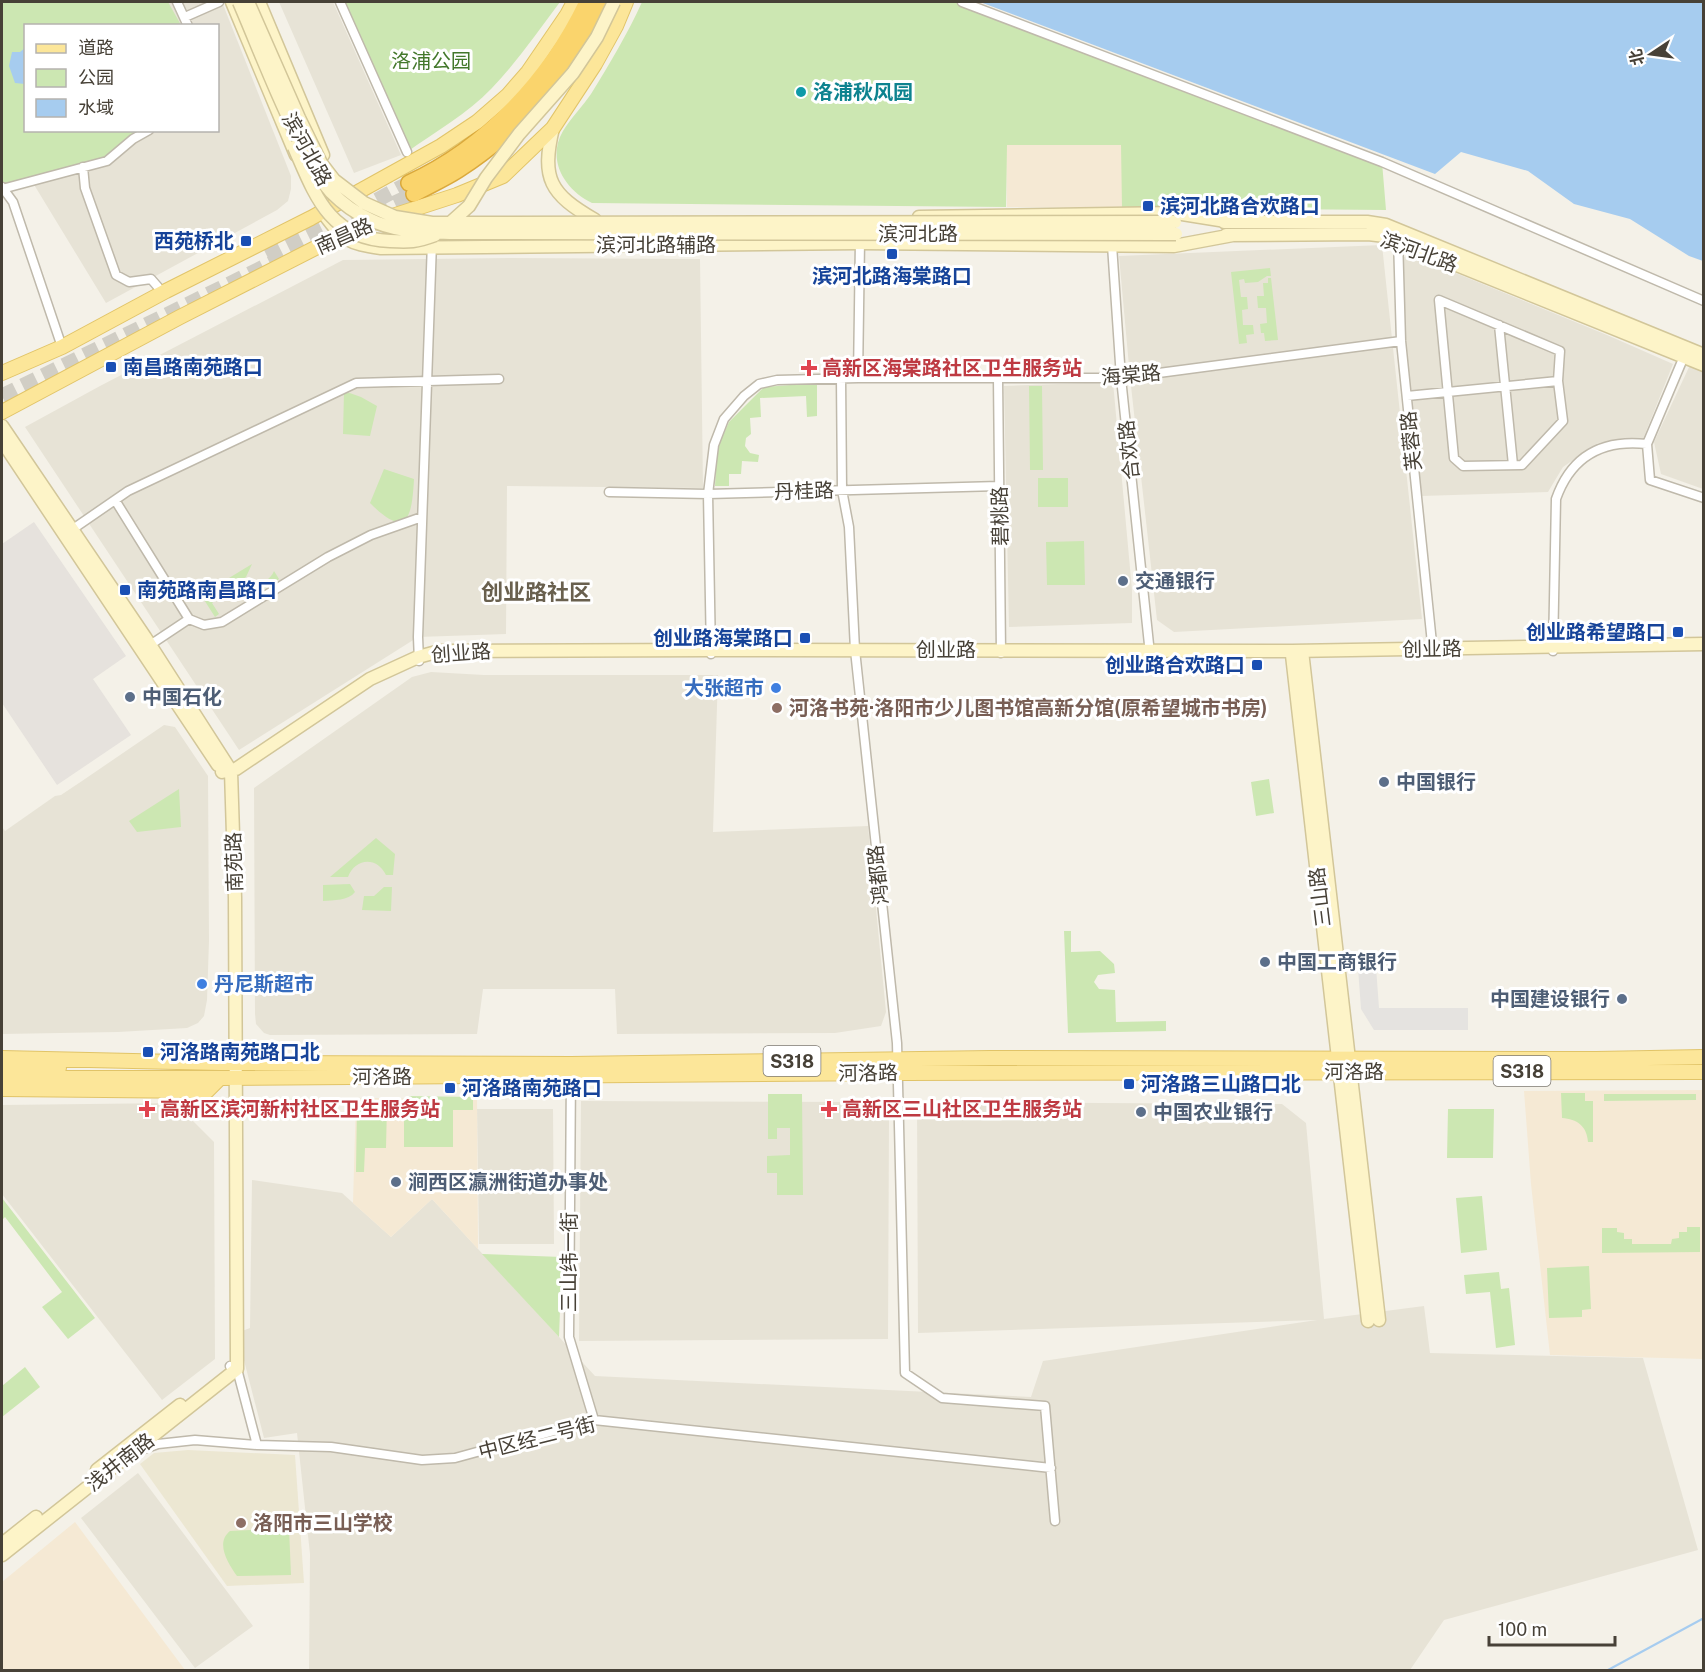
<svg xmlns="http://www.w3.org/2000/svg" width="1705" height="1672" viewBox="0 0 1705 1672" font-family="'Public Sans','Noto Sans SC',sans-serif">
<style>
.residential{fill:#e7e3d6;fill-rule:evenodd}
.commercial{fill:#f5e9d4}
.industrial{fill:#e6e2dd}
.education{fill:#ece7d2}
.green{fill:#cce7b2}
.parking{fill:#e5e3e0}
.water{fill:#a6ccef}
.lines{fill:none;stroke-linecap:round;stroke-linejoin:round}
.stream{stroke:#a6ccef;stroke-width:2}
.highway-tunnel{stroke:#d1cec5;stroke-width:15;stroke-dasharray:15 8;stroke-linecap:butt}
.street-casing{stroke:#bfb9ab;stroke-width:11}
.secondary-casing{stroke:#d2c699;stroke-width:15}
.primary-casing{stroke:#e1c468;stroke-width:16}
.highway-casing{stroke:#daa93c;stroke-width:18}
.street{stroke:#fff;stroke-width:8}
.secondary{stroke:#fdf4c8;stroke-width:12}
.primary{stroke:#fce699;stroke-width:14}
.highway{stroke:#fad46c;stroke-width:15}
.secondary-bridge-casing{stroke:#d2c699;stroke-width:15;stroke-linecap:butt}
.secondary-bridge{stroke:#fdf4c8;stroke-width:12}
.culture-dot{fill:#0f9aa8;stroke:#fff;stroke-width:2}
.transit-dot{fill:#1a4fb4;stroke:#fff;stroke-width:2}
.health-dot{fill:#e0444e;stroke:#fff;stroke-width:2}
.service-dot{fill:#5c6f8a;stroke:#fff;stroke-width:2}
.shop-dot{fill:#3f7fe0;stroke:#fff;stroke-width:2}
.education-dot{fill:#8d6e63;stroke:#fff;stroke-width:2}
.labels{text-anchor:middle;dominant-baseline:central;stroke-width:6;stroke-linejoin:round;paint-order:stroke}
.shield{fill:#fff;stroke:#7e7a73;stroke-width:1.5}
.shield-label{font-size:18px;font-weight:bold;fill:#474137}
.park-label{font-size:20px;fill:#43782b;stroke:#fff}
.culture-label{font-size:20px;font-weight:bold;fill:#0d838f;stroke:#fff;text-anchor:start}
.street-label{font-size:20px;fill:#474137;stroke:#fff}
.transit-label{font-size:20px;font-weight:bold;fill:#164399;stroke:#fff;text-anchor:start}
.health-label{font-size:20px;font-weight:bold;fill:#be3a42;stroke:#fff;text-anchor:start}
.service-label{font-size:20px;font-weight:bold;fill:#4e5e75;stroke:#fff;text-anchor:start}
.shop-label{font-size:20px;font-weight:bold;fill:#366cbe;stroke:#fff;text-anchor:end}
.education-label{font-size:20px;font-weight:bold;fill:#785e54;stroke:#fff;text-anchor:start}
.quarter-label{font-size:22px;font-weight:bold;fill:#69604e;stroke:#fff}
</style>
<rect width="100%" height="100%" fill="#f4f1e8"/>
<path class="residential" d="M2,2H222L291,176V189L288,201L277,210L106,303L33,183ZM26,26H218V130H26Z
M279,2H333L401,155L354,173Z
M1382,245L1422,619L1174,632L1157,620L1130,377L1119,256Z
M1409,254L1607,335L1673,364L1643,439L1598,443L1563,467L1548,492L1421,496L1405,342L1403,258Z
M509,258L700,259L703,488L507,486L506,634L418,637L239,750L25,427L100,386L343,260Z
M1690,365L1703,371V489L1661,474L1654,442Z
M1113,382L1132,590V623L1009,627L1004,386Z
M431,672L484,675H718L713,832L868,826L886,1012L881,1026L835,1033L617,1034L615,989H483L477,1034L270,1035L264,1033L256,1024L255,1014L254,788L412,677Z
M164,725L175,727L208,776L209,941L207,1000L204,1016L198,1023L187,1028L118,1032L2,1034V827L5,831L55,796L61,795L82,781Z
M581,1101L870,1102L889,1120L888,1339L579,1341Z
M917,1102L1282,1104L1306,1123L1324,1319L1424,1306L1430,1353L1643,1358L1698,1550L1444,1620L1410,1670H309L310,1554L297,1433L264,1438L237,1333L250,1328L252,1180L342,1193L391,1237L432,1199L595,1376L1031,1397L1043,1361L1317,1320L918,1333Z
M175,1103L214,1142L215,1359L162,1400L2,1194V1105Z
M477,1109H553L554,1244H479Z
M138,1473L253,1626L195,1668L81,1518Z"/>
<path class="commercial" d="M1006,145H1122V208L1007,207Z
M1703,1090V1359L1550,1355L1531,1184L1524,1091Z
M356,1098L477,1099L478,1249L432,1199L391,1237L353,1203Z
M75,1522L185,1670H2V1582Z"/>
<path class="industrial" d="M34,522L126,656L93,679L131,735L57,785L2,703V544Z"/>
<path class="education" d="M188,1450L295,1455L304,1583L227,1586L140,1464L154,1453Z"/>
<path class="green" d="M2,2H168L181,25L26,26V130L139,131L103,158L2,186Z
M340,2H560C538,31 517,62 492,88C467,114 435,132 407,152Z
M642,2H962L1382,162L1386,210L1122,208L1121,145H1007L1006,207L592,203C565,190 546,160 563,131C571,118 582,107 591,94C609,65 628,33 642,2Z
M1270,268L1271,276H1267L1258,282L1245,283L1244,279L1239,280L1241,297H1247L1248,309L1242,310L1243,325H1253L1254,334L1246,335L1247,343L1239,344L1231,272Z
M1268,278H1271L1278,340L1265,341L1264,333H1261L1260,324L1267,323L1266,308H1258L1257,296H1264L1263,283H1268Z
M817,383V416L807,417L806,396L760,398L761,417L750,418L751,434L746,438L745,446L750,453L759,455L758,462L742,461L741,474H729V486H715L717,449L729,422L764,387Z
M1029,386H1042L1043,470H1030Z
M344,391L361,397L377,406L370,436L343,434Z
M384,469L414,479C412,518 407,540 370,503Z
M1038,478H1068V507H1038Z
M1084,541L1085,585H1047L1046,542Z
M252,564L246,577L222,592L223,595L212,603L219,614L215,617L201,595Z
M274,571L279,579L246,600L242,595V591C253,585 269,584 274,571Z
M1269,779L1274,813L1256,816L1251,782Z
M179,789L181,827L137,832L129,821Z
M376,838L395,854L393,875H386C377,856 355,858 348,877H330Z
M350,884L355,892C348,901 334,900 323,901V885Z
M384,887H392L391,911L362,910L364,896H374Z
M1064,931H1071V952L1100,951L1114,964L1115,973L1098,975L1094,982L1099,989L1115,990L1116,1022L1166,1021V1031L1068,1033Z
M1561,1093H1585V1101H1593V1142H1588C1587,1126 1577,1119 1562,1118Z
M768,1094H802L803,1195H777V1173H767V1156L790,1155V1128H777V1139H768Z
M1604,1094H1696V1100L1604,1101Z
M409,1096L473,1097V1110H453V1147H404V1102H409Z
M357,1104L387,1105L386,1148H365L364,1172H356Z
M1448,1109H1494L1493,1158H1447Z
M1482,1196L1487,1250L1461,1253L1456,1198Z
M2,1198L95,1318L68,1339L42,1307L62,1292L5,1217L2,1220Z
M1687,1227H1700V1252L1602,1253V1228H1617V1232L1624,1233V1239H1632V1244H1671L1672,1239L1679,1238V1232H1687Z
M483,1254L562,1257L559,1337L482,1254Z
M1589,1266L1591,1309L1582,1310V1317L1549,1318L1547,1268Z
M1499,1272L1501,1289L1509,1288L1515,1345L1496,1348L1490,1292L1466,1294L1464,1275Z
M25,1367L40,1387L2,1417V1386Z
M289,1528L291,1575L237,1576C228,1563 215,1543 230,1531Z"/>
<path class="parking" d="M1376,967L1379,1008H1468V1030H1374L1361,1009L1358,968Z"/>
<path class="water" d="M980,2H1703V261L1689,256L1630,219L1574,204L1528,171L1461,152L1435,174Z
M25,48V84L15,83L9,66L12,52H20Z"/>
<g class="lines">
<path class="stream" d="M1608,1670L1704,1618"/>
<path class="highway-tunnel" d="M377,200L409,183
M332,232L414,194
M267,256L340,220
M2,396L284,257"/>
<defs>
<path id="street" d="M177,2L188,26
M340,2L407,152
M962,2L1382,162L1704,301
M185,17L219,2
M83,167L85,188L116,275L129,282L151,279L158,287
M2,187L13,202L62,347
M2,189L107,161L133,139L149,130
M1398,238L1401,341L1433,653
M1112,245L1121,378L1150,654
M1439,300L1560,351L1558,381L1563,421L1522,465L1463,466L1454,458Z
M1499,325L1513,465
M1685,354L1647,444L1650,480L1704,498
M841,378L842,490L849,527L855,650L897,1043L905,1373L942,1398L1045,1406L1055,1521
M858,378L860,240
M998,378L1001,653
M1407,396L1558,381
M609,492L708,494L999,486
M115,500L189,619L204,625L222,622L328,557L371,535L422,517
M70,531L128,491L356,383L499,379
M150,645L189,619
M1553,651L1556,499C1571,456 1602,439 1647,444
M711,654L708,494L714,445L724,419L744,396L759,384L777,380L858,378H1121L1401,341
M419,661L418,637L432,242
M571,1071L569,1337L594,1420
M230,1366L237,1369L257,1445
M138,1451L158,1444L195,1440L257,1445L331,1447L422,1460L455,1458L594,1420L1051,1468"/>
<path id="secondary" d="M232,2L296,155
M259,2L323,155
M553,128C541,179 550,194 595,220
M324,214C344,241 348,243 381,248L860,243L1174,246L1233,235
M919,217L1176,213L1232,222
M1224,222H1367L1386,225L1704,355
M1226,235L1368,234L1385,236L1704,365
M2,426L145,637L231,771L235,898L237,1369L2,1555
M2,441L218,765
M1302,651L1379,1320
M1292,655L1368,1321
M222,772L236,769L370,679L418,657L440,651L711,650L1292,651L1704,644
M97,1470L180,1405
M2,1544L36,1517"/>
<path id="primary" d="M2,373L62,347L166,291L311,218L441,146L477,122L508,95L528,72L567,15L574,2
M2,412L180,317L333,239L380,220L457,195L503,176L553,128L595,64L616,26L626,2
M2,1058L220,1063L571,1064L990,1058L1596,1059L1704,1057
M2,1068H59
M2,1078H220
M2,1089L207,1091L220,1078L899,1073L1704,1072"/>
<path id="highway" d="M409,183C487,147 550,80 587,2
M414,194C428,186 444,179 458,170C504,140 549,98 577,51C586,36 594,18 601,2"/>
</defs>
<use href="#street" class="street-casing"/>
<use href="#secondary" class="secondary-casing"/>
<use href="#primary" class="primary-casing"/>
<use href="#highway" class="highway-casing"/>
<use href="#street" class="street"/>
<use href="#secondary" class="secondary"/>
<use href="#primary" class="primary"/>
<use href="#highway" class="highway"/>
<defs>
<path id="secondary-bridge" d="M239,2C254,37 268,73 284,108C297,137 310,168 331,192C342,203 355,213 369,219C394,232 422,232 450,233L1176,234
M248,2L299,118L321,163L334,180L364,203L395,217L432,223L1175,222
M294,147C315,195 329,239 390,241C410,242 416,242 435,235
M449,224L469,206L486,178L519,134L573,73L597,37L614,2"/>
</defs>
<use href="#secondary-bridge" class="secondary-bridge-casing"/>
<use href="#secondary-bridge" class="secondary-bridge"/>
</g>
<circle class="culture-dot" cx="801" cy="92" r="6"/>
<g class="transit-dot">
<rect x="1142" y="200" width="12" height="12" rx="3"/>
<rect x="240" y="235" width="12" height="12" rx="3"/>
<rect x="886" y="248" width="12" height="12" rx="3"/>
<rect x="105" y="361" width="12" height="12" rx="3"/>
<rect x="119" y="584" width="12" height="12" rx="3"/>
<rect x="1672" y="626" width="12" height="12" rx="3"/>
<rect x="799" y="632" width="12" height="12" rx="3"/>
<rect x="1251" y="659" width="12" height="12" rx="3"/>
<rect x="142" y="1046" width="12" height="12" rx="3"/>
<rect x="1123" y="1078" width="12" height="12" rx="3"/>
<rect x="444" y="1082" width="12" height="12" rx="3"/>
</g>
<g class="health-dot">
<path d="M806 359h6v6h6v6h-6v6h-6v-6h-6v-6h6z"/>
<path d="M144 1100h6v6h6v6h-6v6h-6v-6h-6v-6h6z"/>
<path d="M826 1100h6v6h6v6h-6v6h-6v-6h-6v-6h6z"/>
</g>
<g class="service-dot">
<circle cx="1123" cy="581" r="6"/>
<circle cx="130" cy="697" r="6"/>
<circle cx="1384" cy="782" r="6"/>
<circle cx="1265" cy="962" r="6"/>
<circle cx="1622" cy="999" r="6"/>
<circle cx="1141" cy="1112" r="6"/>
<circle cx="396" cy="1182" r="6"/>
</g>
<g class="shop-dot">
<circle cx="776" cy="688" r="6"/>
<circle cx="202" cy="984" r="6"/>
</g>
<g class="education-dot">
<circle cx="777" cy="708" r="6"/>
<circle cx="241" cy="1523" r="6"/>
</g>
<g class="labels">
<g class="shield">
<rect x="763.5" y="1046" width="57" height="30" rx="4.5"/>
<rect x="1493.5" y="1056" width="57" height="30" rx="4.5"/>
</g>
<g class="shield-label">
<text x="792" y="1061">S318</text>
<text x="1522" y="1071">S318</text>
</g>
<g class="park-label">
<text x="431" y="61">洛浦公园</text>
</g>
<g class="culture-label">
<text x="813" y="92">洛浦秋风园</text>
</g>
<g class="street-label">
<text transform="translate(307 149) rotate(61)">滨河北路</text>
<text x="918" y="234">滨河北路</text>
<text transform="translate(344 236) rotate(-24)">南昌路</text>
<text x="656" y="245">滨河北路辅路</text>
<text transform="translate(1419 252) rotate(20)">滨河北路</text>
<text transform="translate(1131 375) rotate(-5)">海棠路</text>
<text transform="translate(1411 441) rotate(-96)">芙蓉路</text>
<text transform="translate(1129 450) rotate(-96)">合欢路</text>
<text transform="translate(804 491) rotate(-2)">丹桂路</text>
<text transform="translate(1000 516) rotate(-91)">碧桃路</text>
<text transform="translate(1432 649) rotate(-1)">创业路</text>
<text x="946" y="650">创业路</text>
<text transform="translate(461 653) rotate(-4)">创业路</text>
<text transform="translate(234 862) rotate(-92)">南苑路</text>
<text transform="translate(878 875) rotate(-96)">鸿都路</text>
<text transform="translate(1320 897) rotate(-97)">三山路</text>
<text x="1354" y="1072">河洛路</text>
<text transform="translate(868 1073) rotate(-1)">河洛路</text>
<text x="382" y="1077">河洛路</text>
<text transform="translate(569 1262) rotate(-90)">三山纬一街</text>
<text transform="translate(537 1438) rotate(-14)">中区经二号街</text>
<text transform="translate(120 1462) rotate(-38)">浅井南路</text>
</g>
<g class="transit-label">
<text x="1160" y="206">滨河北路合欢路口</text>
<text x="234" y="241" text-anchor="end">西苑桥北</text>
<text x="892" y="276" text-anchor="middle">滨河北路海棠路口</text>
<text x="123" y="367">南昌路南苑路口</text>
<text x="137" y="590">南苑路南昌路口</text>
<text x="1666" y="632" text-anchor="end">创业路希望路口</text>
<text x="793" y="638" text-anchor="end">创业路海棠路口</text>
<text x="1245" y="665" text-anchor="end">创业路合欢路口</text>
<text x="160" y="1052">河洛路南苑路口北</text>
<text x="1141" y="1084">河洛路三山路口北</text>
<text x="462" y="1088">河洛路南苑路口</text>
</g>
<g class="health-label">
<text x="822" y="368">高新区海棠路社区卫生服务站</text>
<text x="160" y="1109">高新区滨河新村社区卫生服务站</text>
<text x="842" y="1109">高新区三山社区卫生服务站</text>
</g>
<g class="service-label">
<text x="1135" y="581">交通银行</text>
<text x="142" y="697">中国石化</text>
<text x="1396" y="782">中国银行</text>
<text x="1277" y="962">中国工商银行</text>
<text x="1610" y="999" text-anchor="end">中国建设银行</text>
<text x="1153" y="1112">中国农业银行</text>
<text x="408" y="1182">涧西区瀛洲街道办事处</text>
</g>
<g class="shop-label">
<text x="764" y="688">大张超市</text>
<text x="214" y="984" text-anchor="start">丹尼斯超市</text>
</g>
<g class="education-label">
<text x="789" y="708">河洛书苑·洛阳市少儿图书馆高新分馆(原希望城市书房)</text>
<text x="253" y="1523">洛阳市三山学校</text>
</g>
<g class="quarter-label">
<text x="536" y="592">创业路社区</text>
</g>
</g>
<rect width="1705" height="1672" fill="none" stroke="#474137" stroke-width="6"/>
<rect x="24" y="24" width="195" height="108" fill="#ffffff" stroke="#b5b3af" stroke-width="1.5"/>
<rect x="36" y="44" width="30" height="9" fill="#fce699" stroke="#b5b3af" stroke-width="1.5"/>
<text x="78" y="54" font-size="18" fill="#474137">道路</text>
<rect x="36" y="69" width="30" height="18" fill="#cce7b2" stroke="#b5b3af" stroke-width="1.5"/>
<text x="78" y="84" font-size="18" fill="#474137">公园</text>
<rect x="36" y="99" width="30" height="18" fill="#a6ccef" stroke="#b5b3af" stroke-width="1.5"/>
<text x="78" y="114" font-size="18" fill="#474137">水域</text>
<g transform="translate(1651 54) rotate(257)" stroke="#ffffff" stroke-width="4.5" paint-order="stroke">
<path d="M0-4.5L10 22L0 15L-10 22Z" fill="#474137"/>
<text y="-9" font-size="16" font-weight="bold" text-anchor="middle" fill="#474137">北</text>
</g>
<path d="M1489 1636v9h126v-9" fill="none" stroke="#474137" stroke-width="3"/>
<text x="1498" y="1636" font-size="18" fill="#474137" stroke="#ffffff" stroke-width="4.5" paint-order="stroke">100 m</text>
</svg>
